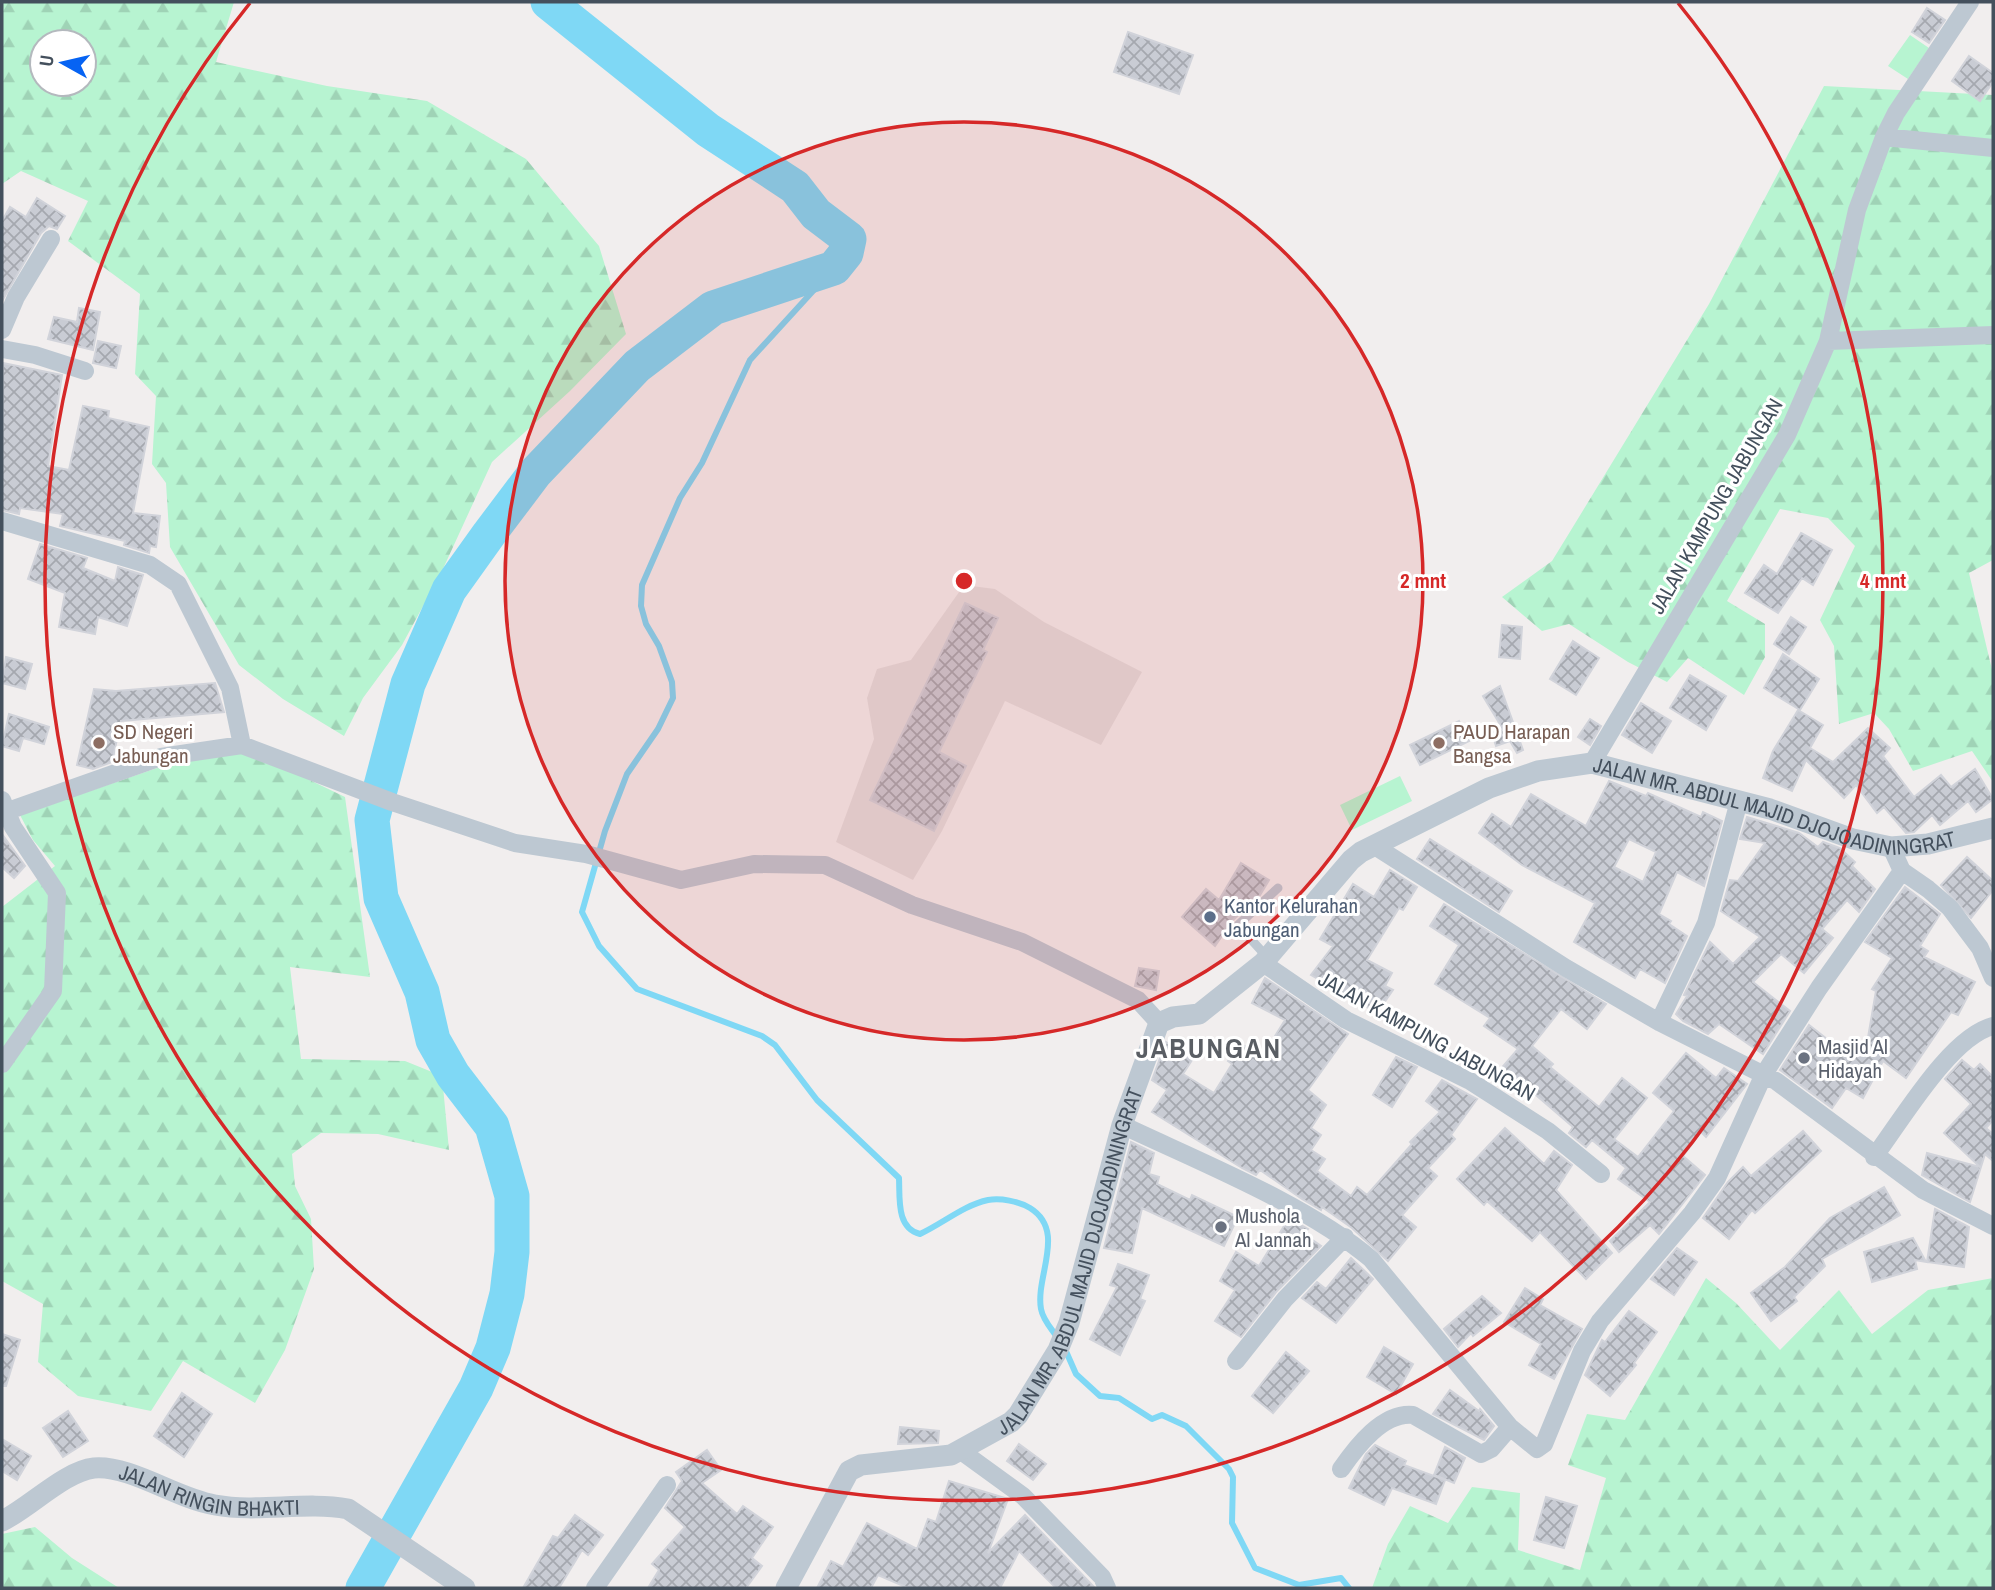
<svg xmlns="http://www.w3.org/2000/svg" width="1995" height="1590" viewBox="0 0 1995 1590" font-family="'Archivo Narrow',sans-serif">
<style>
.education{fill:#e2dfdf}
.green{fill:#b7f4d1}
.forest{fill:url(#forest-firs);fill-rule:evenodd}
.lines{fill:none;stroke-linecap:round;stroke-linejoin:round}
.stream{stroke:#7fd8f5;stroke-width:6}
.river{stroke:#7fd8f5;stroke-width:35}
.building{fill:url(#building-cross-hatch);stroke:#d1d3da;stroke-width:2;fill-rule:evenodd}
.service{stroke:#bdc8d2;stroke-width:9}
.minor{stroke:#bdc8d2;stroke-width:18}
.tertiary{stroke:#bdc8d2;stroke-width:21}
.ring{fill:none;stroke:#d62828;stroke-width:3.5}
.education-dot{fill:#8d6e63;stroke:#fff;stroke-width:2.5}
.service-dot{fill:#5c6f8a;stroke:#fff;stroke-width:2.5}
.worship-dot{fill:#6b7280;stroke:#fff;stroke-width:2.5}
.labels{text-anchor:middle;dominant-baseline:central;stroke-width:6;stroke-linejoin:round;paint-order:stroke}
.street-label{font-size:21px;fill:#44505d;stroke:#fff}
.education-label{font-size:21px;fill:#785e54;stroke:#fff;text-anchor:start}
.service-label{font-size:21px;fill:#4e5e75;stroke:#fff;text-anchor:start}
.worship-label{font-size:21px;fill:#5b616d;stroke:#fff;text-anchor:start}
.district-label{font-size:28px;font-weight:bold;letter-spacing:2px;fill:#5a5e64;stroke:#fff}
.centre{fill:#d62828;stroke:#fff;stroke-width:3.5}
.ring-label{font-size:21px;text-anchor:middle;font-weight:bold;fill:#d62828;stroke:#fff;stroke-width:6;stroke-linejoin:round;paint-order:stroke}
</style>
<defs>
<pattern id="forest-firs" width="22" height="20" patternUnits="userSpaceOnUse" patternTransform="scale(1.75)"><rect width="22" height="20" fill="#b7f4d1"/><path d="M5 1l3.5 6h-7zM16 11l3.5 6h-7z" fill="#9fd3b6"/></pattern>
<pattern id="building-cross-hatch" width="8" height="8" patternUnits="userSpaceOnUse" patternTransform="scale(1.75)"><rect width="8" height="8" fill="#c9ccd4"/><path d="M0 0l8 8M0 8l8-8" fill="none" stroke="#a5a8af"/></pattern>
</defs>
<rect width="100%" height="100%" fill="#f1eeee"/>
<path class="education" d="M964,585L995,589L1044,622L1142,672L1101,745L1005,701L942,831L913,880L836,842L874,739L867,698L877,669L911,660Z"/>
<path class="green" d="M1910,35L1929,48L1908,79L1888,66Z
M1400,776L1412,801L1352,830L1340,805Z"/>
<path class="forest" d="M2,2H234L216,62L327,86L427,101L526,159L599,246L626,334L570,391L492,462L442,571L402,645L363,698L344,736L283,699L239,665L170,547L166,483L152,464L156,396L135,374L140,294L68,241L88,201L21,171L2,184ZM84,42V84H42V42Z
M1824,86L1993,95V560L1969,573L1993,674V782L1972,751L1913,771L1889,729L1874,713L1839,724L1834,646L1820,620L1855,546L1828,518L1780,509L1727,601L1765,624V657L1744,695L1688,658L1667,682L1628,662L1569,624L1542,631L1502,597L1552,561L1568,535L1709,304Z
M243,748L345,797L370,977L290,967L301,1059L405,1061L442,1076L449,1150L378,1134L321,1133L292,1154L295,1186L311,1219L314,1269L285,1350L255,1403L183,1361L151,1411L78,1396L38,1362L43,1304L2,1281V907L55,866L33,840L20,815L157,768Z
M1706,1278L1736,1303L1780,1350L1839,1290L1872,1334L1928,1290L1993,1278V1588H1372L1388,1544L1410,1506L1448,1523L1472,1487L1520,1493L1518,1550L1580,1570L1606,1478L1568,1465L1587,1414L1625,1420Z
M35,1527L72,1558L119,1588H2V1534Z"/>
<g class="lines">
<path class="stream" d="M834,268L750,360L702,463L680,498L642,585L641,606L646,624L659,646L672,682L673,698L658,729L627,774L605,831L582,912L599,946L637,989L762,1036L775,1045L817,1100L899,1178C900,1198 896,1228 920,1234C942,1224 964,1205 988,1200C1001,1198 1018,1201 1030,1208C1067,1231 1035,1276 1041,1309C1043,1320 1051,1328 1057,1337
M1065,1349L1076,1374L1100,1396L1119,1398L1152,1419L1162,1415L1186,1426L1229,1469L1233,1477L1232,1523L1255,1568L1299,1585L1341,1578L1349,1588"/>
<path class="river" d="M363,1588L476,1388L493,1348L507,1294L512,1252V1196L492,1126L453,1075L433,1040L422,992L381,898L372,820L408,684L449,590L489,534L535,473L637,366L713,308L834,268L846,253L849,239L816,214L795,187L708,130L548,2"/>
</g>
<path class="building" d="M1927,8L1945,20L1929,43L1912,32Z
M1128,32L1193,55L1179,94L1114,72Z
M1969,56L1993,73V82L1980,101L1952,81Z
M37,198L65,216L57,229L49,226L41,233L2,301V221L10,207L26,217Z
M79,308L100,312L93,350L48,339L54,317L77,322Z
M98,341L121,346L116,368L93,363Z
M3,363L62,375L48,466L69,470L83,406L109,411L108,418L149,427L133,513L160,516L156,547L150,546L149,553L124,545L125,541L60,526L63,514L20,508L19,514L2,510Z
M1801,533L1832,550L1813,585L1802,578L1778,613L1745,593L1764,565L1777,574Z
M40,544L87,558L83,568L115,581L118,567L143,575L127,626L98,617L95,634L59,627L65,593L28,579Z
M965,603L998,618L983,650L987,652L939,752L966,766L934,831L870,800Z
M1791,617L1806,627L1789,654L1774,644Z
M1502,625L1522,627L1520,659L1499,657Z
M1573,641L1599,658L1576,695L1550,679Z
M1783,654L1819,679L1800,710L1764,688Z
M6,657L32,664L25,689L2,683Z
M1690,675L1726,696L1706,730L1670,708Z
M215,683L224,712L121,721L112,762L93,769L77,765L94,689L116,691Z
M1500,686L1523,750L1517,753L1510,741L1496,746L1491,730L1501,726L1483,696Z
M1641,703L1671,721L1652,753L1622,735Z
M1798,710L1823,725L1810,748L1833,762L1868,728L1890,748L1883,756L1914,797L1941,775L1951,787L1975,769L1993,799L1976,812L1968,801L1940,825L1932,815L1914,832L1906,833L1884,807L1877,813L1856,785L1844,798L1806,760L1792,791L1763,778L1773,751Z
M9,714L49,727L44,744L23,738L19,751L2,746Z
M1590,719L1601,726L1590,745L1578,737Z
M1459,721L1469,741L1420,765L1410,745Z
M1609,781L1646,796L1648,793L1701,817L1703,812L1722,821L1704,886L1677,872L1659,914L1671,921L1669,924L1687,936L1665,983L1640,969L1635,978L1574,942L1595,903L1522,865L1479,833L1492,814L1511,827L1531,794L1586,826ZM1629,839L1656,852L1643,882L1614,867Z
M1747,817L1799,833L1818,847L1823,842L1840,848L1855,862L1852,866L1875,889L1859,912L1847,900L1822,929L1833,938L1804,973L1781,954L1753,982L1790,1011L1763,1054L1719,1024L1708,1034L1683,1021L1676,1014L1687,996L1684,995L1710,942L1733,964L1760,937L1721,911L1730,880L1738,881L1765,843L1740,839Z
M2,834L25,866L14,878L2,867Z
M1430,839L1512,891L1499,912L1417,859Z
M1967,857L1993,881V890L1971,918L1941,885Z
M1241,863L1269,880L1260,895L1233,920L1215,946L1182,917L1206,889L1219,900Z
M1390,870L1417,887L1403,910L1399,908L1367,960L1392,973L1385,986L1393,990L1377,1013L1311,975L1333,946L1320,939L1353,884L1374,897Z
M1905,887L1940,914L1920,946L1928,951L1924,957L1975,982L1958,1015L1951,1012L1906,1078L1883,1061L1863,1098L1846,1088L1832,1108L1780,1070L1809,1025L1841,1050L1844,1044L1865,1055L1876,991L1872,989L1892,958L1865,942Z
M1444,904L1606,1004L1587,1029L1561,1009L1532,1046L1553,1064L1550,1067L1599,1107L1622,1078L1647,1098L1614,1139L1638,1157L1674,1111L1653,1093L1686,1053L1716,1078L1724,1068L1747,1084L1706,1137L1701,1132L1683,1156L1705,1175L1659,1234L1650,1225L1619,1252L1610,1241L1650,1202L1618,1179L1626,1168L1592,1140L1586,1147L1569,1133L1573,1127L1530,1090L1526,1095L1512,1082L1505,1089L1493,1078L1518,1049L1484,1026L1490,1018L1435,984L1459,945L1430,926Z
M1139,968L1159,971L1156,990L1135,986Z
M1265,978L1348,1034L1308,1090L1326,1105L1311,1128L1321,1135L1311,1150L1325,1159L1317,1171L1351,1196L1357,1187L1367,1195L1412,1144L1410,1142L1440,1112L1426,1101L1442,1080L1477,1099L1451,1135L1455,1139L1428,1168L1437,1176L1402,1215L1416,1227L1388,1261L1352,1228L1322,1207L1321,1210L1302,1199L1260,1170L1256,1175L1242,1168L1152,1112L1167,1090L1152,1080L1166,1042L1192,1060L1183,1074L1214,1093L1232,1064L1228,1061L1240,1043L1262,1057L1285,1020L1252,1003Z
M1396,1057L1417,1067L1392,1107L1373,1095Z
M1962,1060L1974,1070L1980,1064L1993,1077V1120L1986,1128L1993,1134V1161L1985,1154L1970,1202L1922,1175L1927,1153L1980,1167L1944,1133L1971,1104L1945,1079Z
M1505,1128L1544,1164L1554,1151L1572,1165L1556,1190L1612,1253L1586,1279L1540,1232L1532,1241L1487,1201L1484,1205L1457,1179Z
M1803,1131L1821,1151L1755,1213L1752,1210L1729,1239L1703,1218L1728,1182L1743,1167L1751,1176Z
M1131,1142L1154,1153L1149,1174L1159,1177L1157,1184L1190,1200L1192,1195L1238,1217L1224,1246L1142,1208L1132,1253L1104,1248Z
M1884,1187L1900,1215L1822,1259L1825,1266L1794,1297L1797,1301L1771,1321L1751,1293L1785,1267L1830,1218Z
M1935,1209L1969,1227L1964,1267L1927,1262Z
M1289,1218L1308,1229L1304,1234L1321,1246L1277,1291L1241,1337L1215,1321L1235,1290L1220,1281L1236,1252L1259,1266Z
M1913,1238L1926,1262L1915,1260L1917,1269L1872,1282L1864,1252Z
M1677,1248L1697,1262L1674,1295L1651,1279Z
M1351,1258L1373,1279L1336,1323L1302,1298L1317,1282L1326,1289Z
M1118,1264L1149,1275L1140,1299L1145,1301L1120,1355L1090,1339L1117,1287L1110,1285Z
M1525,1288L1543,1299L1540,1305L1582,1329L1554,1379L1529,1365L1541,1344L1504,1322Z
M1482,1296L1501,1313L1473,1336L1471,1333L1458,1347L1444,1329Z
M1629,1311L1657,1332L1634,1363L1636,1365L1610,1396L1585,1375L1602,1340L1605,1342Z
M2,1334L20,1340L6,1386H2Z
M1384,1347L1413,1364L1396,1394L1367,1377Z
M1286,1352L1309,1371L1273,1413L1252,1396Z
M1450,1390L1479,1411L1480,1409L1494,1426L1484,1440L1433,1414Z
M182,1393L212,1414L184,1457L154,1436Z
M68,1411L88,1441L63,1457L43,1428Z
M900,1427L939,1431L938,1443L898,1444Z
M2,1439L31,1456L17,1480L2,1471Z
M1019,1444L1046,1464L1033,1480L1007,1461Z
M1375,1445L1406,1461L1404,1465L1445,1480L1436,1504L1392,1488L1384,1505L1349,1488L1366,1454Z
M1445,1447L1465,1458L1454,1483L1434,1475Z
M707,1450L721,1470L702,1483L737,1514L743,1506L773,1527L752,1558L762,1566L746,1588H648L659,1570L652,1564L685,1527L665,1508L682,1481L676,1472Z
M949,1481L1008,1499L988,1553L1025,1515L1095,1588H1056L1019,1551L1000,1588H908L878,1575L871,1588H817L831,1561L843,1567L867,1523L917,1549L928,1519L936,1522Z
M1546,1497L1577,1506L1564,1548L1534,1540Z
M575,1515L603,1535L588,1555L582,1550L559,1588H523L553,1536L558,1538Z"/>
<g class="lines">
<path class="service" d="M1267,957L1238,925L1278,888"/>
<path class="minor" d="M1884,137L1993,148
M2,330L16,297L51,239
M1828,341L1993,335
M2,349L35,355L85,371
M2,521L150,565L178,584L230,688L242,745
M1592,763L1787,435L1828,341L1857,210L1884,137L1896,113L1970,2
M2,800L13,827L57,893L53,991L2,1064
M2,813L161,757L242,745L392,802L515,843L586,854L681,880L754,864L825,865L912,905L1022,942L1138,1000L1159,1023
M1373,845L1566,968L1659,1022L1776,1081L1923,1190L1993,1226
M1891,847L1902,871L1928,889L1950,908L1980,948L1993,978
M1263,963L1346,1020L1470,1081L1548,1131L1601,1174
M1659,1022L1706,923L1739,801
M1122,1125C1200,1162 1306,1204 1371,1259L1510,1427L1537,1449L1544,1444L1582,1351L1600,1321L1692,1213L1717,1178L1764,1074L1819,988L1902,871
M1874,1157C1902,1120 1950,1037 1993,1026
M1236,1361L1285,1299L1345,1237
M961,1451L1023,1496L1102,1577L1107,1588
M1341,1469C1357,1446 1383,1412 1413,1415L1481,1454L1491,1449L1510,1427
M595,1588L667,1485"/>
<g class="tertiary">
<path id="s1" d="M2,1521C29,1508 65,1471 94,1468C131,1465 177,1499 215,1505C259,1513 305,1501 348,1509L465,1588"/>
<path id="s2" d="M786,1588L849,1471L861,1465L951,1455L1011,1422L1018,1415L1058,1350L1069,1323L1122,1125L1159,1023L1173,1017L1199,1014L1263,963L1351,860L1361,852L1489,788L1538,771L1592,763L1770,809L1853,839L1891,847L1928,844L1993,828"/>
</g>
</g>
<circle cx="964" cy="581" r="459" fill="#d62828" fill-opacity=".12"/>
<g class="ring">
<circle cx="964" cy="581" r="459"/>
<path d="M1678 3A919 919 0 1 1 250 3"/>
</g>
<g class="education-dot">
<circle cx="99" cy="743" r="7"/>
<circle cx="1439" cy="743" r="7"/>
</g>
<circle class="service-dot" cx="1210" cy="917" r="7"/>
<g class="worship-dot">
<circle cx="1804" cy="1058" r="7"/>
<circle cx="1221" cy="1227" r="7"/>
</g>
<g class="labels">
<g class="street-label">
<text transform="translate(1716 506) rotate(-60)">JALAN KAMPUNG JABUNGAN</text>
<text stroke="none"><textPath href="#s2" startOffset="1444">JALAN MR. ABDUL MAJID DJOJOADININGRAT</textPath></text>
<text transform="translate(1427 1036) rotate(29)">JALAN KAMPUNG JABUNGAN</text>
<text stroke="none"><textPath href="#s2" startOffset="478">JALAN MR. ABDUL MAJID DJOJOADININGRAT</textPath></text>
<text stroke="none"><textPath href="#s1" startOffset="226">JALAN RINGIN BHAKTI</textPath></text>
</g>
<g class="education-label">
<text x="113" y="731">SD Negeri<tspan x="113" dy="24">Jabungan</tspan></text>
<text x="1453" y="731">PAUD Harapan<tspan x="1453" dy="24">Bangsa</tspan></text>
</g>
<g class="service-label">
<text x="1224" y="905">Kantor Kelurahan<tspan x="1224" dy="24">Jabungan</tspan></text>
</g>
<g class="worship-label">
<text x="1818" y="1046">Masjid Al<tspan x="1818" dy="24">Hidayah</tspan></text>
<text x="1235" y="1215">Mushola<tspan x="1235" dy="24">Al Jannah</tspan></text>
</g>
<g class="district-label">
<text x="1209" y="1048">JABUNGAN</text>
</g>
</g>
<circle cx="964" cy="581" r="10" class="centre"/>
<g class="ring-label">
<text x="1423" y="588">2 mnt</text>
<text x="1883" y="588">4 mnt</text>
</g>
<rect width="1995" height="1590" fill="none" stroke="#44505d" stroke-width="7"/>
<g transform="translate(63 63) rotate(278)"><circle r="33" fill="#ffffff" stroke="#b4b9be" stroke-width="2"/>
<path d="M0-5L12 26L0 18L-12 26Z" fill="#0663f3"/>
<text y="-10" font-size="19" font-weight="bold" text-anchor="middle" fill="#44505d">U</text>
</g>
</svg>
